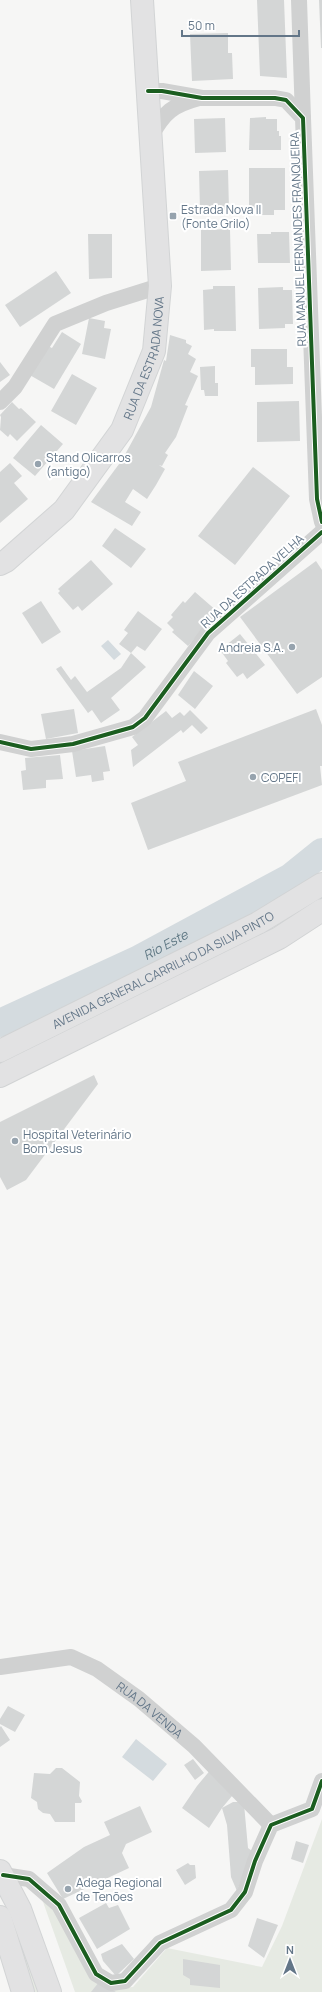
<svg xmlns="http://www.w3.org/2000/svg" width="322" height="1992" viewBox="0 0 322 1992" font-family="Manrope,sans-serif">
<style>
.green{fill:#e6eae3}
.water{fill:#d4dbdf}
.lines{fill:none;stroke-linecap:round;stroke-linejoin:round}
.river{stroke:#d4dbdf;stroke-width:28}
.building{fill:#d4d6d6}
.secondary-casing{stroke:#d2d4d5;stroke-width:24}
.primary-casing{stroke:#d1d3d4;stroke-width:24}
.minor{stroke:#d0d1d1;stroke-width:16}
.secondary{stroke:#e2e2e3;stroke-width:22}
.primary{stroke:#e2e2e3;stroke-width:22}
.cycleway-casing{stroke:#fff;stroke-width:6}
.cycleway{stroke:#1b5e20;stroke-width:4}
.poi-dot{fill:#96a3ae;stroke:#fff;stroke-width:1.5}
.labels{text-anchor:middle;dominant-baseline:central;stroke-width:4;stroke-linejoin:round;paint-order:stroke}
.poi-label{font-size:12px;fill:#637688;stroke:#fff;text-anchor:start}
.street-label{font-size:12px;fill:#637688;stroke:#fff}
.water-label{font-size:13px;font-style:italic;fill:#5f7884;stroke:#fff}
</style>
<rect width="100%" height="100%" fill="#f6f6f5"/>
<path class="green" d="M322,1819V1992H75L42,1899L57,1912L110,1989L133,1987L167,1948L262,1967L282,1926Z
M15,1920L40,1992H30L10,1922Z"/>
<path class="water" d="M108,640L121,654L114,660L101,646Z
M136,1739L167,1764L153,1781L122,1757Z"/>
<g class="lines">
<path class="river" id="s1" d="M0,1023L137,960L291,877L322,852"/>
</g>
<path class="building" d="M257,0H284L287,78L260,76Z
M319,0H322V48H321Z
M228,33V53H232L233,79L192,81L190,34Z
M266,117V119H277V131H279V136H281V150H249L250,118Z
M225,118L226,152L195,153L194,119Z
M249,168H285V210H274V215H257V208L249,209Z
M228,170L229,210H200L199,171Z
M230,229L231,270L201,271V230Z
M271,232H289L290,263H258L257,234H271Z
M88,234H112V278L89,279Z
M56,271L71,293L20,327L5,305Z
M213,286H235L236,331H214V329L204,330L203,290L213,289Z
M283,287V290H292L293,324H285V328L259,329L258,288Z
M89,318L105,321L104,328L111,329L105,359L82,354Z
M62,332L81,344L54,389L28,374L46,345L52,348Z
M170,335L186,340V343L192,346L188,354L196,359L190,372L198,376L185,405L188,406L176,437L165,453L168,455L162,466L159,465L165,469L156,485L147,499L133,489L125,502L141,512L132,526L91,502L122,460L151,407L164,360L166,361Z
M251,349H287V367H293V384L255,385V367H251Z
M0,362L10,375L0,382Z
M215,366V383H218V396H205L204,390H201L200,367Z
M72,374L97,388L76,425L51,411Z
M299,401L300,441L257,442V402Z
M12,402L19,409L21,408L36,422L17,441L10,434L8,437L0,430L1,417L0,415Z
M41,425L63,444L35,476L13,458Z
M10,463L22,476L14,483L28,499L0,523V472Z
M253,467L290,496L235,565L198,536Z
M115,528L146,549L131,568L102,546Z
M91,560L113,584L82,611L78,606L73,610L58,593L60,591L58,589Z
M316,561L322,570V677L297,694L240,617Z
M195,592L218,612L188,646L172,632L174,630L167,623L173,617L171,615L183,601L185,603Z
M41,601L61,632L42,644L22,613Z
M138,611L162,629L145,651L137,646L131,653L119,644L128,633L124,630Z
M240,634L265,665L247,679L243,673L237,677L226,663L228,661L220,650Z
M131,653L146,667L111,698L120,710L101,723L92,710L88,713L56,669L61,666L71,680L75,676L87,692L121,668Z
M194,671L213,686L195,709L178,695Z
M74,709L78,733L46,739L41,714Z
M316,709L322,725V766H320L322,785L148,850L131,803L186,781L178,762Z
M190,710L208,728L201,734L192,725L183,733L181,730L133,767L131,750L138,745L132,737L166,711L172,718L180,712L184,716Z
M105,746L110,771L103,772L104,780L92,782L91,775L76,777L72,751Z
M60,755L63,779L46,780V788L23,790L21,771L26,770L25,758Z
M94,1075L98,1084L26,1180L7,1190L0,1177V1122Z
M8,1706L25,1715L15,1732L0,1724V1719Z
M1,1726L10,1740L0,1747V1727Z
M193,1759L204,1773L195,1780L184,1765Z
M56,1768H62L80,1782L79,1796L82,1801L81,1803H75V1822H55L50,1814L43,1813L38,1809L37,1802L31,1798L34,1773L50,1774Z
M212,1768L237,1790L222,1808L233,1802H241L244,1804L248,1848L252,1851L237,1891L231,1877L227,1825L222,1808L209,1828L182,1808L197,1786Z
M140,1806L152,1832L126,1844L122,1853L129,1868L63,1899L47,1873L84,1847L110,1835L104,1822Z
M296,1841L309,1845L303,1863L291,1859Z
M188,1863L190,1865H195L196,1878L185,1885L176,1870Z
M106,1903L109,1908L118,1905L130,1929L97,1949L79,1918Z
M257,1918L278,1925L264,1958L248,1946Z
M122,1944L134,1959L116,1976L103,1961L101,1954Z
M183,1959L220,1965V1988L190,1985V1979L183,1975Z
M99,1982L116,1992H91Z"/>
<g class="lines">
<defs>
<g id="secondary">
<path id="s3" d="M0,564L6,561L64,510L122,430L154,351L160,286L142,0"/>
<path d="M0,1871L20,1909L50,1992"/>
<path d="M0,1917L23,1992"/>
</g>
<g id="primary">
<path id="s4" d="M0,1051L258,923L322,884"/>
<path d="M0,1076L279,938L322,910"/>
</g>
</defs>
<use href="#secondary" class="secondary-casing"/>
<use href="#primary" class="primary-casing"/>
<g class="minor">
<path d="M299,0L303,118"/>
<path d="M148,91H162L202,98H275L286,100L303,118L317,499L322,522"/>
<path d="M151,136C164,112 173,105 199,98"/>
<path d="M0,402L15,387L55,324L106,303L160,286"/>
<path d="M0,742L31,749L73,744L133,727L145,718L208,633L322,532"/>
<path id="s2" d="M0,1667L71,1657L97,1669L139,1699L194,1746L271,1825"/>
<path d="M3,1875L29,1879L59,1905L96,1974L111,1983L125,1981L160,1943L231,1910L245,1892L255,1861L271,1825L312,1809L322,1781"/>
</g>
<use href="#secondary" class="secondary"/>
<use href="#primary" class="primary"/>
<defs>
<path id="cycleway" d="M148,91H162L202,98H275L286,100L303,118L317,499L322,522
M0,742L31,749L73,744L133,727L145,718L208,633L322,532
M3,1875L29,1879L59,1905L96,1974L111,1983L125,1981L160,1943L231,1910L245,1892L255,1861L271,1825L312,1809L322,1781"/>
</defs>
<use href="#cycleway" class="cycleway-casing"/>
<use href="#cycleway" class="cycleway"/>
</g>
<g class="poi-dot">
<rect x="169" y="212" width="8" height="8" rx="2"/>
<circle cx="38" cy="464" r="4"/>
<circle cx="292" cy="647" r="4"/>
<circle cx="253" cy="777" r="4"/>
<circle cx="15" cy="1141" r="4"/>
<circle cx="68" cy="1889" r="4"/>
</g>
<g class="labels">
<g class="poi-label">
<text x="181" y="209">Estrada Nova II<tspan x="181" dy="14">(Fonte Grilo)</tspan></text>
<text x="46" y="457">Stand Olicarros<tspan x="46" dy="14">(antigo)</tspan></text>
<text x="284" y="647" text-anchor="end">Andreia S.A.</text>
<text x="261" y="777">COPEFI</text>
<text x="23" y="1134">Hospital Veterinário<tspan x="23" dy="14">Bom Jesus</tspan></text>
<text x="76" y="1882">Adega Regional<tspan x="76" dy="14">de Tenões</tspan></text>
</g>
<g class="street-label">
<text transform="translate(298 239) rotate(-92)">RUA MANUEL FERNANDES FRANQUEIRA</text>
<text stroke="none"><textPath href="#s3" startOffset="259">RUA DA ESTRADA NOVA</textPath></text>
<text transform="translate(252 581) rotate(-42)">RUA DA ESTRADA VELHA</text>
<text stroke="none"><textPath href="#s4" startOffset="182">AVENIDA GENERAL CARRILHO DA SILVA PINTO</textPath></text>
<text stroke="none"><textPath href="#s2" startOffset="167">RUA DA VENDA</textPath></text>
</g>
<g class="water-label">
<text stroke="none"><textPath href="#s1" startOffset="183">Rio Este</textPath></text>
</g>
</g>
<g transform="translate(290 1960)" stroke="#ffffff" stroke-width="3" paint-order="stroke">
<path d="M0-3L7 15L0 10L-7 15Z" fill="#637688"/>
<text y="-6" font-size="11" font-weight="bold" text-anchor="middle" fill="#637688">N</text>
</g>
<path d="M182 30v6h117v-6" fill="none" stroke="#637688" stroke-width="2"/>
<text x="188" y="30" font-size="12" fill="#637688" stroke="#ffffff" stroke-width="3" paint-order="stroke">50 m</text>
</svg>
